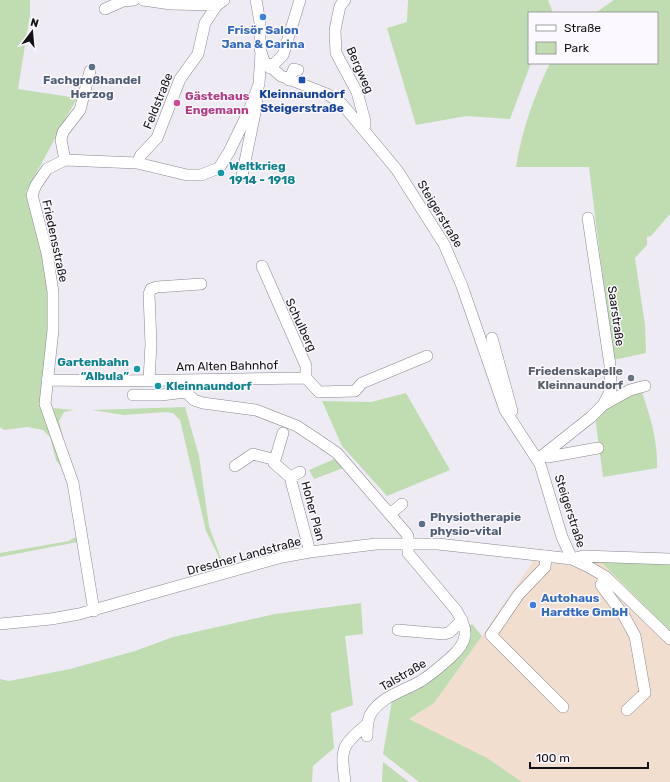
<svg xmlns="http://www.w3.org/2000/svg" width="670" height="782" viewBox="0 0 670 782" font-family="Rubik,sans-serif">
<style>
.industrial{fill:#f2decf}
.green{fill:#bfddb1}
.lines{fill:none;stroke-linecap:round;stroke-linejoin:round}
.stream{stroke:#6aa4b4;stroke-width:2.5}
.minor-casing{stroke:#8a8790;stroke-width:12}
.minor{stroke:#fff;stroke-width:11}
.shop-dot{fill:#3f7fe0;stroke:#fbf9fe;stroke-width:1.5}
.service-dot{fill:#5c6f8a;stroke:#fbf9fe;stroke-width:1.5}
.transit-dot{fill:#1a4fb4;stroke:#fbf9fe;stroke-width:1.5}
.hotel-dot{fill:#d1479c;stroke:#fbf9fe;stroke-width:1.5}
.culture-dot{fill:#0f9aa8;stroke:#fbf9fe;stroke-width:1.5}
.worship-dot{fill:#6b7280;stroke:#fbf9fe;stroke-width:1.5}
.labels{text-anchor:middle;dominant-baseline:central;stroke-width:3;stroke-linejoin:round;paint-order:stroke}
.shop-label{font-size:12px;font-weight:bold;fill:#366cbe;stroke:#fbf9fe}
.street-label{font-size:12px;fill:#131215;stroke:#fbf9fe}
.service-label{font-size:12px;font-weight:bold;fill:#4e5e75;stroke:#fbf9fe}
.transit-label{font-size:12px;font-weight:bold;fill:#164399;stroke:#fbf9fe}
.hotel-label{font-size:12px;font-weight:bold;fill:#b23c85;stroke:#fbf9fe;text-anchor:start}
.culture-label{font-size:12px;font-weight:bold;fill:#0d838f;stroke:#fbf9fe;text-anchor:start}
.worship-label{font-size:12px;font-weight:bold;fill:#5b616d;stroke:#fbf9fe;text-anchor:end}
</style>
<rect width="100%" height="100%" fill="#eeebf4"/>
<path class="industrial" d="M534,560L600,561L670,631V782H522L486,758L409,719L434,703L482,636Z"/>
<path class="green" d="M0,0H30V14L18,89L77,98L26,192L47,267L51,323L42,407L74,410L64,412L59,421L88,540L0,557V553L69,541L77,536L68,477L56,460L50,437L43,430L27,427L4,430L0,427Z
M408,0H548L553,13H529V63H531L510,119L466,116L416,125L387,28L407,22Z
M614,0H670V214L651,236L647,237V245L635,258L645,325L646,353L613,360L589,167H516C522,130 534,96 550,63H657V13H595Z
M641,389C650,416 658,440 657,468L603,477L595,417L619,398Z
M406,393L450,470L387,496L342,446L322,401L371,402Z
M185,407L199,456L209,526L223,564L221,565L218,555L206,531L180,420L173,413L165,412L124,415L92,410Z
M337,458L346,467L314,479L309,470Z
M600,561L670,563V631Z
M361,603L363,634L345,636L353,705L331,713L334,748L313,766L312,782H0V679L9,681L70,669L135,651L173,637L275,614Z
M472,624L482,636L434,703L409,719L487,758L522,782H419L383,754L392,701L465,649L471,637L469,626Z
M383,762L409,782H382Z"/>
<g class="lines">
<path class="stream" d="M191,387L244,385"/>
<defs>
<path id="minor" d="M143,0L171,4L217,5
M256,0L260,22V49L264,61L281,76L327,94L342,104L397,170L444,244L462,286L505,410L540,464L562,537L572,559
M345,0L340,6L335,30L336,53L357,92L365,121V126L362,128
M105,9L123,1L134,0
M270,68L283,55L300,0
M289,80L294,69L298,70
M65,160L61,140L63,132L80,110L90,71
M137,163L141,155L157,138L180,79L198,54L205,23L217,5L224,0
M242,176L257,103
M262,266L306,366V378L319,392
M492,338L512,411
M47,380L119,381L306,378
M149,380L151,344L149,294L151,289L157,287L201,284
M184,380L186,392L194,400L203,403L256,410L297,426L318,440L337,453L406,533L408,536V553L456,610C469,631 469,641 450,658C441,666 432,674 421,681C404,691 381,696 370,715C367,722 367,728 367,736
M319,392L355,391L362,383L427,356
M133,395H161L186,392
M603,405L630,390L645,386
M545,455L548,457L598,448
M538,459L591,417L603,405L611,390L610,365L588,218
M274,463L290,477L310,552
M235,466L253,454L272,459L274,463L283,433
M290,477L300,472
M390,514L402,504
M546,556L545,567L519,594L491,635L563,707
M572,559L583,556L670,559
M606,577L601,585L624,616L635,636L645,693L627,710
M94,611L73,483L45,404L53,330V292L47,253L32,195L36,185L47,169L65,160L137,163L187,175H201L219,168L229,152L249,111L259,84L261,52
M0,624L51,619L79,614L282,557L310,552L376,544H438L572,559L589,567L606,577L670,639
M398,630L444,634L450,632L462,620
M345,782C341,749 340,747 366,725"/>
</defs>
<use href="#minor" class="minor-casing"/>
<use href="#minor" class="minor"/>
</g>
<g class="shop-dot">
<circle cx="263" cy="17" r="4"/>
<circle cx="533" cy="605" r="4"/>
</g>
<g class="service-dot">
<circle cx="92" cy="67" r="4"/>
<circle cx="422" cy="524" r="4"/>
</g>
<rect class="transit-dot" x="298" y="76" width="8" height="8" rx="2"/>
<circle class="hotel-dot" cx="177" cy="103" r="4"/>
<g class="culture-dot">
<circle cx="221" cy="173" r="4"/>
<circle cx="137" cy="369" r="4"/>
<circle cx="158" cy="386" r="4"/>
</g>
<circle class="worship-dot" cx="631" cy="378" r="4"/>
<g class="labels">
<g class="shop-label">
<text x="263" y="30">Frisör Salon<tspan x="263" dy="14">Jana &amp; Carina</tspan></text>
<text x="541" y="598" text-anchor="start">Autohaus<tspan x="541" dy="14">Hardtke GmbH</tspan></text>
</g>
<g class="street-label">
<text transform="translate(360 70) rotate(66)">Bergweg</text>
<text transform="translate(158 101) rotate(-68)">Feldstraße</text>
<text transform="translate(440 214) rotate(59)">Steigerstraße</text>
<text transform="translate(55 241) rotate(78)">Friedensstraße</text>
<text transform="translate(616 316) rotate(82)">Saarstraße</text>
<text transform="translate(301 325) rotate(65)">Schulberg</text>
<text transform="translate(227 366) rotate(-1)">Am Alten Bahnhof</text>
<text transform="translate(313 511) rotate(75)">Hoher Plan</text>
<text transform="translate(570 511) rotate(72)">Steigerstraße</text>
<text transform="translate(244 556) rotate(-15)">Dresdner Landstraße</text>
<text transform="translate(403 675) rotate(-30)">Talstraße</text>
</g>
<g class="service-label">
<text x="92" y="80">Fachgroßhandel<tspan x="92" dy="14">Herzog</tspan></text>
<text x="430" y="517" text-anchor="start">Physiotherapie<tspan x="430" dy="14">physio-vital</tspan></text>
</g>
<g class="transit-label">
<text x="302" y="94">Kleinnaundorf<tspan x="302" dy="14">Steigerstraße</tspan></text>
</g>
<g class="hotel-label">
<text x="185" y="96">Gästehaus<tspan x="185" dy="14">Engemann</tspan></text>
</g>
<g class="culture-label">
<text x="229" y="166">Weltkrieg<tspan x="229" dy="14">1914 - 1918</tspan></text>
<text x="129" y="362" text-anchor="end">Gartenbahn<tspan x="129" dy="14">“Albula”</tspan></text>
<text x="166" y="386">Kleinnaundorf</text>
</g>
<g class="worship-label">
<text x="623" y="371">Friedenskapelle<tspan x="623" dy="14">Kleinnaundorf</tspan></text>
</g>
</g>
<rect x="528" y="12" width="130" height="52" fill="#fbf9fe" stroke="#9e9da1"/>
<rect x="536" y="25" width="20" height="6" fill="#ffffff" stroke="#9e9da1"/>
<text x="564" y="32" font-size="12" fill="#131215">Straße</text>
<rect x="536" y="42" width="20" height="12" fill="#bfddb1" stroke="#9e9da1"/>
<text x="564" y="52" font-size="12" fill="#131215">Park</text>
<g transform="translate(32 32) rotate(16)" stroke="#fbf9fe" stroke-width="3" paint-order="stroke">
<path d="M0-3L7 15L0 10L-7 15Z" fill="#131215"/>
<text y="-6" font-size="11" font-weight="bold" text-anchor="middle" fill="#131215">N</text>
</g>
<path d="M530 762v6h118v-6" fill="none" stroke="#131215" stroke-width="2"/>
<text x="536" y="762" font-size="12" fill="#131215" stroke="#fbf9fe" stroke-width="3" paint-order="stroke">100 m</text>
</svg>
